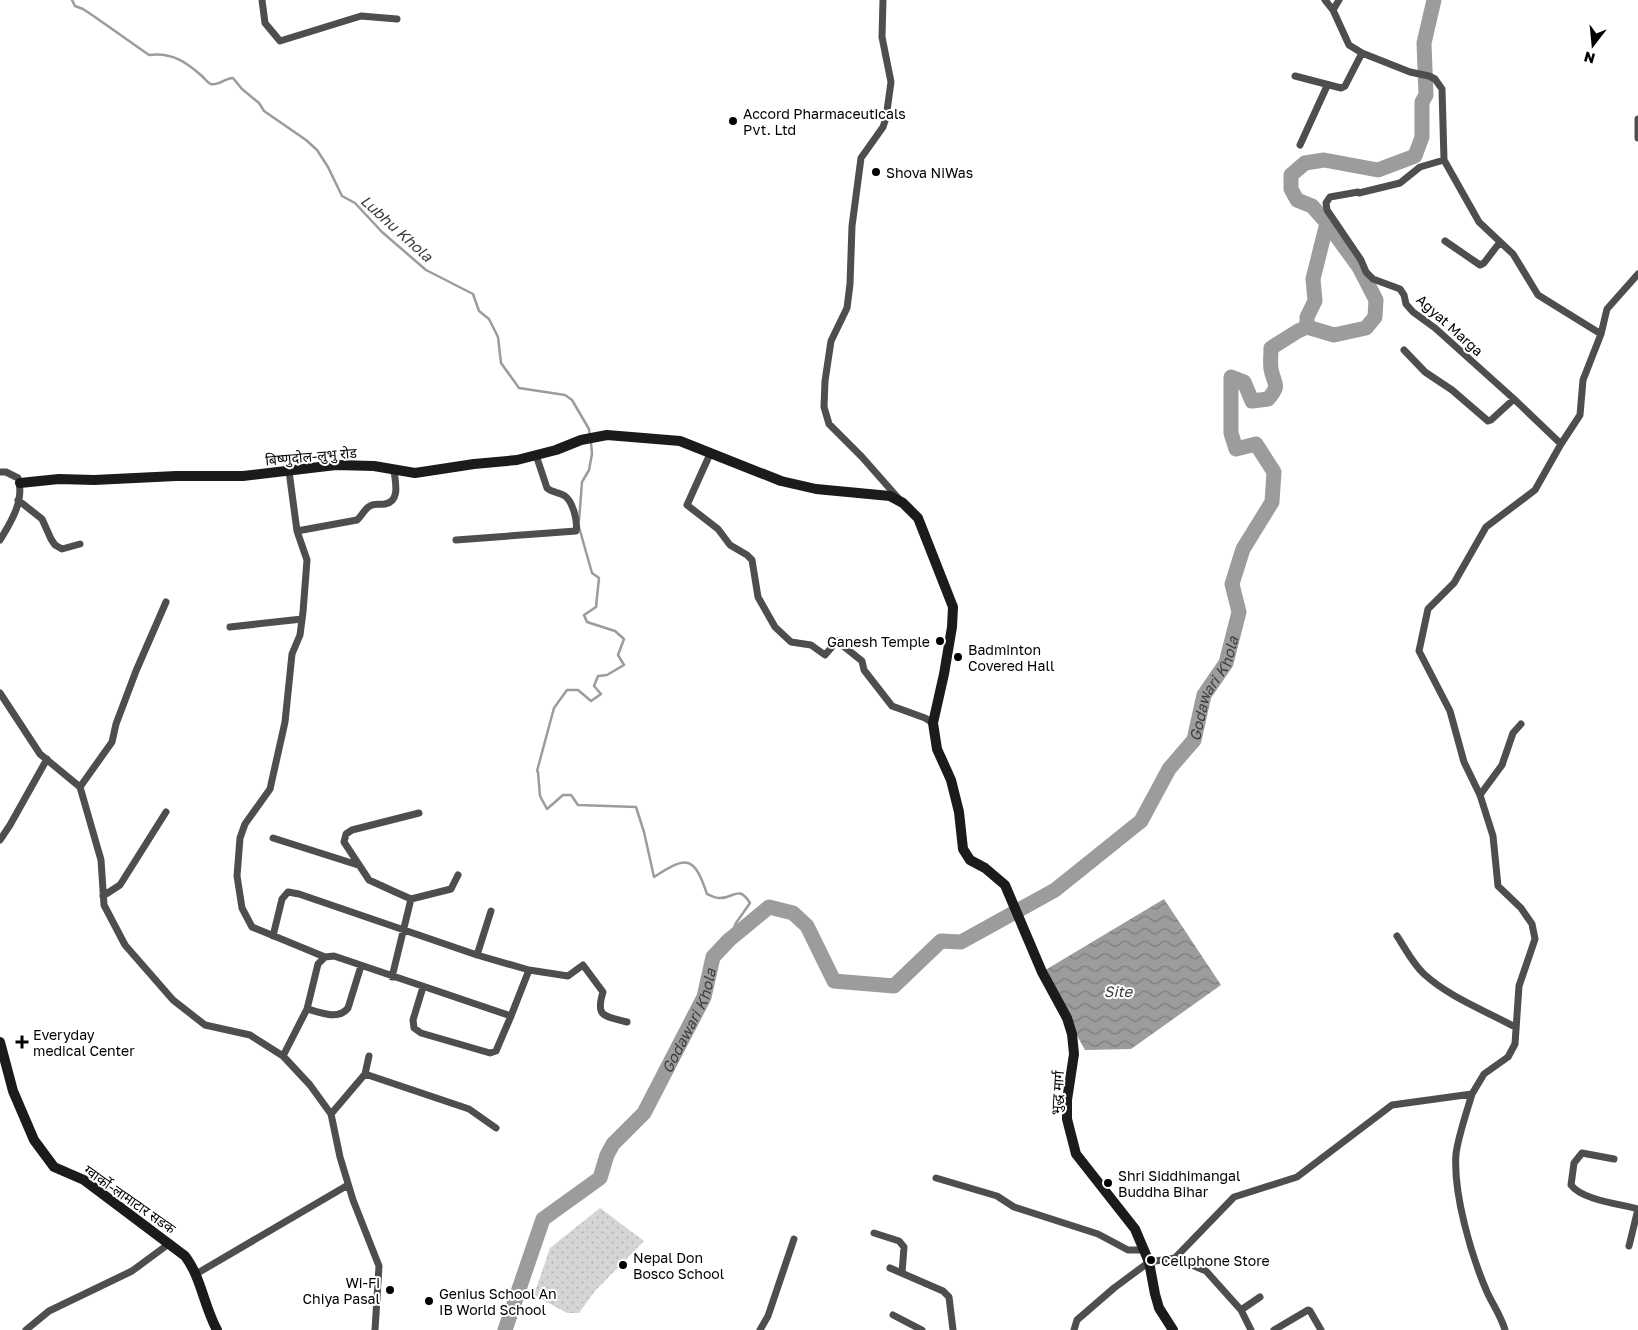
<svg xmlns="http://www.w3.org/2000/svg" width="1638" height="1330" viewBox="0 0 1638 1330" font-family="'Golos Text','Noto Sans Devanagari',sans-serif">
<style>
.grass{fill:url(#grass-dots)}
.water{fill:url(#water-waves)}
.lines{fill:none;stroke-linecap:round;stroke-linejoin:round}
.stream{stroke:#9c9c9c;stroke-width:2.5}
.river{stroke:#9c9c9c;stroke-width:15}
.street{stroke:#4e4e4e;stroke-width:7}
.secondary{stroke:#1b1b1b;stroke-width:10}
.poi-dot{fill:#000;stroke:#fff;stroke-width:2}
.labels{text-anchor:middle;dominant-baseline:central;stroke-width:4;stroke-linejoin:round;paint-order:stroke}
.poi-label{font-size:14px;fill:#000;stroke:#fff;text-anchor:start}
.street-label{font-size:14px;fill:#000;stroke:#fff}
.water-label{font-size:15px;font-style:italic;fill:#3d3d3d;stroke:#fff}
</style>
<defs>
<pattern id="grass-dots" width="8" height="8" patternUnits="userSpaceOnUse" patternTransform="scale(1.25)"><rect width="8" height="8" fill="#d5d5d5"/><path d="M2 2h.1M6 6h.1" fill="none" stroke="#b5b5b5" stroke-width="1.8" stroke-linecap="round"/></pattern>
<pattern id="water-waves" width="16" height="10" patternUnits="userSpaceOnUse" patternTransform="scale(1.25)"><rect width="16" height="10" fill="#9c9c9c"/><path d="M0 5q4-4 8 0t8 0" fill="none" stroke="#7d7d7d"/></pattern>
</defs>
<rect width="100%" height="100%" fill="#fff"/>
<path class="grass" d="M600,1208L644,1241L595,1291L579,1313H567L534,1295L550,1248Z"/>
<path class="water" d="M1164,899L1221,985L1131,1049L1085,1050L1042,972Z"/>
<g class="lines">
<path class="stream" d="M72,0L75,6L83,9L95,17L149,55C172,52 186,62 202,76C205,79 208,83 211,84C219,86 225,78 233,78L242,89L259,103L264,111L306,140L317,150L328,167L342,196L355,203L382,232L426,270L473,294L479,311L489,319L498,337L501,363L519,388L565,395L572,400L589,429L590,436
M579,521L582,482L589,470L592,454L591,442
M579,527L592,573L599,578L596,607L584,615L587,622L615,631L624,639L618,655L624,665L607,675L598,676L594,686L601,694L591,701L578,690H567L554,708L537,771L538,772L540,796L547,809L563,795H571L578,805L636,807L644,832L654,877C687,855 694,856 707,894C710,895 715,898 719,898C734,899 738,884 750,903L736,923L729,940"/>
<g class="river">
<path d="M1307,327V317L1315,301L1313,279L1327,223"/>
<path id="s1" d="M505,1330L543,1219L600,1178L607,1155L613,1144L644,1113L704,997L713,957L729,940L769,907L793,913L807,926L834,981L894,986L941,941L961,942L1055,890L1141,821L1169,769L1194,740L1204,695L1226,663L1239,612L1232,584L1243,549L1272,502L1274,472L1256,444L1236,449L1231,433V377L1244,382L1252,401L1268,399C1281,384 1274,385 1271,369C1270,363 1271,355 1271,348L1298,331L1307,327L1334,335L1366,328L1375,317L1376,300L1359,267L1327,223L1312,206L1297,200L1291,189V175L1305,163L1324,160L1378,170L1415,156L1422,137V102L1426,95L1424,43L1434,0"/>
</g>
<path class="street" d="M262,0L265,23L280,41L361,16L397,19
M883,0L882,37L891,82L886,118L883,127L861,158L852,226L850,284L847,308L831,341L825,381L824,407L829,424L862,457L899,499
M1325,0L1333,10L1349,45L1362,53L1410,72L1429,76L1435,79L1442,89L1444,160L1479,222L1513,254L1538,295L1601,334
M1333,10L1339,0
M1295,76L1341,88L1345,86L1362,53
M1638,119V138
M1300,145L1327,86
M1444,160L1420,167L1400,183L1359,193L1358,192L1330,197L1326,203L1327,210L1361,260L1366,272L1373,279L1400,289L1404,295L1406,304L1413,312L1435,328L1514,399L1561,444
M1445,241L1480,265L1484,263L1500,242
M1404,350L1425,372L1452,390L1488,421L1491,420L1514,399
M710,454L687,505L718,529L730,545L747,555L752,560L758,597L775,627L791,642L811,645L825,655L837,641L862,661L864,670L892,706L925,718L933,723
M289,471L297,531L307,560L303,612L300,635L292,654L285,722L270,789L245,824L240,838L237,876L242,908L252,927L325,957
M0,472H6L18,478C25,500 11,522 0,540
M18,500L42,519L51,539L55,545L62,549L80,544
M297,531L357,520C362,516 365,508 370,506C375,503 380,505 385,504C401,501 395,481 394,470
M456,540L576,531C578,522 573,502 565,496C560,492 552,493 547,488L536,455
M230,627L302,619
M0,693L40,754L80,787L101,860L104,905L125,945L173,1000L205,1025L250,1035L283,1056L310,1085L331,1114L340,1157L353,1200L379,1266L375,1330
M80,787L112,742L116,724L136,671L166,602
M1480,795L1502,765L1513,733L1521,724
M419,813L352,830L346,834L344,842L369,880L393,891L411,899L451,889L458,875
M273,838L358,865
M0,840L10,825L47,759
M103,896L120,885L166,812
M273,936L282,899L288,892L299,894L477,955
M1397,936C1405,948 1413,964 1424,974C1449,997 1486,1011 1515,1027
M529,970L568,976L583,965L603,992C595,1018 605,1016 627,1022
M392,977L411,899
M423,987L413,1020L414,1028L421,1033L490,1053L496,1051L511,1016
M307,1009C320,1012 338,1021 348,1008L361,966
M283,1056L307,1009L318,964L325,957L334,956L511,1016L529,970L477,955L491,911
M365,1074L469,1109L496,1128
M1472,1094C1467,1111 1458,1137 1456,1154C1453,1193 1471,1255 1487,1292C1493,1305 1501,1316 1505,1330
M331,1114L365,1074L369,1056
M1614,1159L1582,1153L1574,1163L1571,1185C1582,1200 1620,1204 1638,1209
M936,1178L997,1196L1014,1207L1098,1234L1128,1250H1145
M874,1233L899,1241L904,1247L902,1273
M1629,1246L1638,1209
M1175,1258L1206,1271L1241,1310L1251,1330
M890,1268L943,1291L949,1297L953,1330
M196,1274L348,1185
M1241,1310L1260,1297
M893,1315L922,1330
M26,1330L49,1311L132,1271L170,1243
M760,1330L768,1316L794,1239
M1074,1330L1077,1320L1114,1288L1149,1262L1175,1258L1234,1197L1297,1177L1392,1105L1472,1094L1484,1074L1508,1057L1515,1044L1519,986L1535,939L1532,924L1521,908L1498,886L1493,836L1480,795L1464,762L1450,711L1419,651L1428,609L1454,583L1486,527L1535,490L1561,444L1580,415L1583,380L1601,334L1607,309L1638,274
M1274,1330L1308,1310L1310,1311L1321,1330"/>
<path class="secondary" d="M20,483L59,479L94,480L176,476H243L336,465L374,466L415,473L474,464L517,460L556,450L581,440L607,435L680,441L781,481L816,489L890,496L903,503L918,518L953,607L952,627L944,674L933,723L937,749L951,780L959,812L963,849L970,860L985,868L1005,885L1042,972L1067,1018L1072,1034L1074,1054L1067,1100V1119L1076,1154L1135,1229L1149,1262L1155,1294L1159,1308L1173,1330
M0,1042L13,1091L34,1140L54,1167L84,1180L185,1256C201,1277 204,1306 217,1330"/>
</g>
<g class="poi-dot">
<circle cx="733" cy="121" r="5"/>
<circle cx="876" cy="172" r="5"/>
<circle cx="940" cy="641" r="5"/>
<circle cx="958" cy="657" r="5"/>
<path d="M19.5 1034.5h5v5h5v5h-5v5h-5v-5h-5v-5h5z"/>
<circle cx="1108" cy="1183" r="5"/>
<circle cx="1151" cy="1260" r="5"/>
<circle cx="623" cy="1265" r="5"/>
<circle cx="390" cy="1290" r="5"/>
<circle cx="429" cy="1301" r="5"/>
</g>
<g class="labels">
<g class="poi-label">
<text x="743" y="113">Accord Pharmaceuticals<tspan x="743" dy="16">Pvt. Ltd</tspan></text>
<text x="886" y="172">Shova NiWas</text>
<text x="930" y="641" text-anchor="end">Ganesh Temple</text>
<text x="968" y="649">Badminton<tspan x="968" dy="16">Covered Hall</tspan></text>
<text x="33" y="1034">Everyday<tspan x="33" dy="16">medical Center</tspan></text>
<text x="1118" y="1175">Shri Siddhimangal<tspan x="1118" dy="16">Buddha Bihar</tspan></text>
<text x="633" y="1257">Nepal Don<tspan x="633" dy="16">Bosco School</tspan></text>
<text x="1161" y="1260">Cellphone Store</text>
<text x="380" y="1282" text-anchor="end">Wi-Fi<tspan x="380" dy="16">Chiya Pasal</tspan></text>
<text x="439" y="1293">Genius School An<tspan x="439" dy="16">IB World School</tspan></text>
</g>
<g class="street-label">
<text transform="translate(1450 325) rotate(42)">Agyat Marga</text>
<text transform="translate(311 456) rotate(-5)">बिष्णुदोल-लुभु रोड</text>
<text transform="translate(1057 1093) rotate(-86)">भुद्ध मार्ग</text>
<text transform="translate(130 1199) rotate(35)">ग्वार्को-लामाटार सडक</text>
</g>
<g class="water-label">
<text transform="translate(397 228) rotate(42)">Lubhu Khola</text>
<text stroke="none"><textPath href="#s1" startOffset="1136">Godawari Khola</textPath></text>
<text x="1118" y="991">Site</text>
<text stroke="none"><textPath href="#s1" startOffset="371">Godawari Khola</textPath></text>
</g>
</g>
<g transform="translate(1593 45) rotate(196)" stroke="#ffffff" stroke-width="4" paint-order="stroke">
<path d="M0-4L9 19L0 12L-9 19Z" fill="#000000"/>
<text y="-8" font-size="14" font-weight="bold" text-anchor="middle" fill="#000000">N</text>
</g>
</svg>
